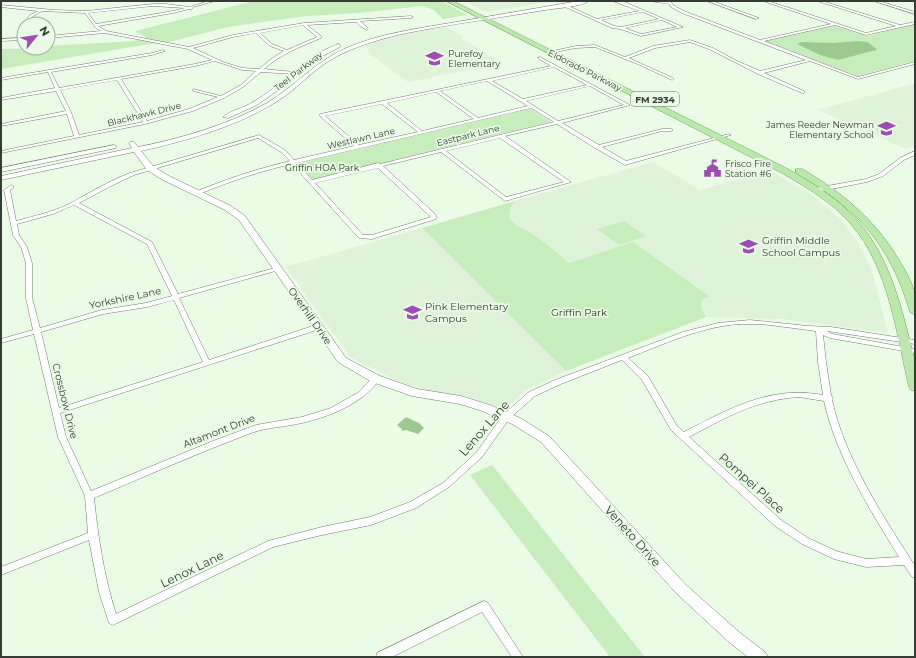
<svg xmlns="http://www.w3.org/2000/svg" width="916" height="658" viewBox="0 0 916 658" font-family="Montserrat,sans-serif">
<style>
.built{fill:#def3d7}
.green{fill:#c6edbb}
.water{fill:#9dc990}
.lines{fill:none;stroke-linecap:round;stroke-linejoin:round}
.street-casing{stroke:#6f7e6b;stroke-width:1}
.secondary-casing{stroke:#6f7e6b;stroke-width:1}
.primary-casing{stroke:#6ea35e;stroke-width:1}
.street{fill:#fff;fill-rule:evenodd}
.secondary{fill:#fff;fill-rule:evenodd}
.primary{fill:#bbe9ac;fill-rule:evenodd}
.labels{text-anchor:middle;dominant-baseline:central;stroke-width:3.5;stroke-linejoin:round;paint-order:stroke}
.far-poi-label{font-size:9px;fill:#353c33;stroke:#eafbe6;text-anchor:start}
.far-street-label{font-size:9px;fill:#353c33;stroke:#eafbe6}
.shield{fill:#eafbe6;stroke:#6b7569;stroke-width:1}
.shield-label{font-size:9px;font-weight:bold;fill:#353c33}
.far-park-label{font-size:9px;fill:#15330b;stroke:#eafbe6}
.poi-label{font-size:10px;fill:#353c33;stroke:#eafbe6;text-anchor:start}
.street-label{font-size:10px;fill:#353c33;stroke:#eafbe6}
.park-label{font-size:10px;fill:#15330b;stroke:#eafbe6}
.near-street-label{font-size:12px;fill:#353c33;stroke:#eafbe6}
</style>
<rect width="100%" height="100%" fill="#eafbe6"/>
<path class="built" d="M464,1H554L486,12Z
M446,27L464,37L461,38L502,63L408,82L370,54L365,45L398,35Z
M912,84L915,85V147L906,149L818,110Z
M653,162L700,190L769,170L813,196L840,219L857,241L871,268L888,333L784,319L706,317L701,306L702,300L708,296L633,242L570,263L535,235L523,230L513,224L509,217L511,207L515,201Z
M422,228L566,371L525,390L506,409L465,396L439,393L402,383L350,357L286,267Z"/>
<path class="green" d="M254,1H441L467,15L443,19L434,10L422,6L358,13L306,16L228,27L169,42L143,45L1,69V49L48,48V46L134,41L146,37L135,31Z
M915,24V61L858,76L765,41L835,26L868,36Z
M529,108L551,122L313,180L297,163Z
M515,201L511,207L509,217C516,229 527,229 537,237C548,245 559,254 569,263L633,242L709,296L702,300L701,306L706,317L566,371L422,228Z
M624,221L646,236L619,245L597,229Z
M492,465L645,657H610L470,475Z"/>
<path class="water" d="M858,41L867,42L877,49L876,50L838,60L820,55L797,44L801,42L834,43Z
M406,417L419,423L424,428L418,434L406,430L402,431V429L397,425Z"/>
<g class="lines">
<defs>
<path id="street" d="M209,1H215L193,7L192,9H189L173,13L98,26L106,31L189,47L233,35L304,23L411,16L413,17L411,18L360,21L368,28L367,30L360,26L356,22L307,25L321,36V38C300,47 281,54 264,69L294,72L296,73L295,74L261,72L243,87L224,98L193,111L145,124L1,153V151L74,136L67,114L1,126V124L66,111L56,91L1,100V98L55,88L48,72L1,80V78L152,53L163,50L165,51L152,55L51,72L59,88L195,64L212,60L188,49L105,33L48,38V36L101,31L96,28L85,13L42,11L32,17L30,20L32,24H28L27,19L30,15L38,11L1,7V5L54,10L86,11L153,4H166L189,7ZM153,6L185,8L173,11L96,24L88,13ZM303,25L317,37L287,50L272,44L260,33ZM256,33L270,46L284,51L271,59L259,69L242,68L223,62L193,48L233,37ZM215,61L242,70L256,71L241,85L221,96L193,89V91L218,97L189,109L147,121L121,79L195,66ZM117,80L143,122L79,135L71,112L60,90Z
M613,1H622L683,27L641,36L620,29L612,28L561,5L564,4L597,19L639,11ZM643,12L659,19L621,27L614,26L601,20ZM662,20L677,27L641,34L625,28Z
M649,1L671,2L673,5L684,11L760,40L831,24L763,1H768L866,33L896,26L817,1H822L900,25L915,22V24L866,35L835,25L764,41L858,77L915,62V64L858,79L810,61L764,73L804,91V93H802L758,74L711,50L690,42L655,48L629,58L673,78L674,79L672,80L640,65L595,47L576,48L550,53L548,52L576,46L595,45L625,57L653,46L690,40L713,48L737,61L760,71L806,60L682,13L671,7L669,4Z
M707,1H712L759,18L756,19Z
M874,1H879L915,12V14Z
M24,38V40L1,41V39Z
M540,57L630,105L562,123L599,145L662,129H671L673,130L671,131H662L602,147L626,161L729,134L731,135L625,165L595,148L557,124L505,136L571,182L505,201L441,152L383,166L435,214L437,218L436,219L372,239L359,238L292,164C260,171 229,182 199,194H195V192C226,179 257,169 290,161L281,152L258,138L134,175L111,186L79,203L152,242L178,294L275,268H279L280,269L279,270L179,298L209,360L316,325H318L321,327L320,329L60,413L66,437L91,491L213,441L256,425L302,417L331,408L359,392L373,377H379L380,379C362,404 331,416 302,423C285,427 268,427 251,433C198,453 146,476 94,498C98,537 104,576 116,614L268,541L322,527L370,517L410,502L443,483L476,453L503,415L529,392L555,380L683,332L718,323L750,320L808,326L831,327L915,340V344L827,331L832,334L915,349V353L830,338L823,335L826,362L831,395L833,399L832,400C845,459 883,516 915,566V578L912,577L904,565L866,567L834,559L802,544L775,526L671,430L642,380L622,360L561,384L535,396L509,419L482,457L449,487L416,508L371,525L322,535L273,547L113,625L109,623L108,620L99,592L89,540L1,575V567L88,533L85,496L58,437L34,334L1,343V339L33,330L26,298V263L21,247L13,235L4,190L11,185L14,187L10,190L16,221C34,216 53,212 69,204C89,193 109,181 130,173L259,135L285,150L294,160L354,146L320,116V114L551,66L539,59L538,58ZM554,67L587,85L523,99L492,81ZM487,81L528,106L478,118L440,91ZM590,86L624,105L558,121L526,101ZM436,92L474,119L422,131L387,103ZM382,104L418,132L359,145L325,116ZM531,108L554,122L380,164L378,163L312,180L297,163ZM500,138L564,182L506,197L446,151ZM378,168L430,216L431,217L372,235H363L315,183ZM74,205L147,244L172,296L146,303L102,310L40,328L32,298V263L27,247L19,235L17,224L53,214ZM174,300L203,362L59,408L41,332L103,314L147,307ZM739,324H762L816,331L818,362L823,395C770,385 729,409 684,432L677,426L648,376L628,358C664,344 700,327 739,324ZM799,397L824,401C836,456 870,510 899,557L866,559L836,551L808,538L781,520L689,437C727,417 755,400 799,397Z
M915,151V155L904,160L883,176L867,182L816,192L813,190L816,188L866,179L879,174L900,158Z
M484,601L488,603L523,657H512L482,612L392,657H376L377,653Z"/>
<path id="secondary" d="M579,1H589C580,7 557,8 545,10C498,18 450,24 402,34C376,40 346,49 324,64C306,77 291,94 271,105C232,128 185,141 141,151L153,166L169,176L231,206L245,216L346,358L380,376L417,389L461,396L490,405L520,418L549,436L686,585L739,632L765,652L768,657H748L729,642L676,593L541,442L512,424L482,411L460,404L412,396L372,382L338,362L239,220L225,210L163,180L147,170L134,152L1,180V176L132,148L129,143L130,142H134L138,147C182,138 228,125 267,103C294,87 315,62 344,49C377,34 415,29 450,23C493,16 536,8 579,1Z
M338,44L341,46L340,47L315,60L281,88L257,105L228,118L223,117C231,110 244,108 253,102C283,85 305,56 338,44Z
M114,145L116,146V148L1,172V168Z"/>
<path id="primary" d="M446,1H453L788,169C812,183 837,198 856,219C885,251 898,294 908,334C910,344 914,354 915,364C916,373 915,382 915,391L911,390L909,387C896,332 889,268 851,224C832,202 806,187 782,173Z
M796,169H802C842,192 875,220 899,260C905,270 912,282 915,294C916,300 915,308 915,315L910,312C890,244 857,208 796,173Z"/>
</defs>
<use href="#street" class="street-casing"/>
<use href="#secondary" class="secondary-casing"/>
<use href="#primary" class="primary-casing"/>
<use href="#street" class="street"/>
<use href="#secondary" class="secondary"/>
<use href="#primary" class="primary"/>
</g>
<defs>
<symbol id="school-bare" viewBox="-9 -9 18 18"><path d="M0-5L7-2L0 1L-7-2ZM-4 1L0 2.5L4 1V4Q0 6-4 4Z" fill="#a14bb8" stroke="#eafbe6" stroke-width="2.5" paint-order="stroke"/></symbol>
<symbol id="civic-bare" viewBox="-9 -9 18 18"><path d="M-.6-6.5H3V-4.5H.6V-3L4-1V1h2V6H-6V1h2V-1L-.6-3ZM-1.2 2.5V6h2.4V2.5Z" fill="#a14bb8" stroke="#eafbe6" stroke-width="2.5" paint-order="stroke"/></symbol>
</defs>
<g fill-rule="evenodd">
<use href="#school-bare" x="422" y="46" width="25" height="25"/>
<use href="#school-bare" x="874" y="116" width="25" height="25"/>
<use href="#civic-bare" x="700" y="156" width="25" height="25"/>
<use href="#school-bare" x="736" y="234" width="25" height="25"/>
<use href="#school-bare" x="400" y="300" width="25" height="25"/>
</g>
<g class="labels">
<g class="far-poi-label">
<text x="448" y="53">Purefoy<tspan x="448" dy="10">Elementary</tspan></text>
<text x="874" y="124" text-anchor="end">James Reeder Newman<tspan x="874" dy="10">Elementary School</tspan></text>
<text x="725" y="163">Frisco Fire<tspan x="725" dy="10">Station #6</tspan></text>
</g>
<g class="far-street-label">
<text transform="translate(585 70) rotate(27)">Eldorado Parkway</text>
<text transform="translate(298 71) rotate(-38)">Teel Parkway</text>
<text transform="translate(144 114) rotate(-14)">Blackhawk Drive</text>
<text transform="translate(468 135) rotate(-14)">Eastpark Lane</text>
<text transform="translate(361 138) rotate(-13)">Westlawn Lane</text>
</g>
<rect class="shield" x="631" y="92" width="48" height="14" rx="3"/>
<g class="shield-label">
<text x="655" y="99">FM 2934</text>
</g>
<g class="far-park-label">
<text x="322" y="167">Griffin HOA Park</text>
</g>
<g class="poi-label">
<text x="762" y="240">Griffin Middle<tspan x="762" dy="12">School Campus</tspan></text>
<text x="425" y="306">Pink Elementary<tspan x="425" dy="12">Campus</tspan></text>
</g>
<g class="street-label">
<text transform="translate(125 298) rotate(-12)">Yorkshire Lane</text>
<text transform="translate(310 316) rotate(55)">Overhill Drive</text>
<text transform="translate(65 401) rotate(76)">Crossbow Drive</text>
<text transform="translate(219 431) rotate(-21)">Altamont Drive</text>
</g>
<g class="park-label">
<text x="579" y="312">Griffin Park</text>
</g>
<g class="near-street-label">
<text transform="translate(484 428) rotate(-49)">Lenox Lane</text>
<text transform="translate(752 483) rotate(42)">Pompei Place</text>
<text transform="translate(633 536) rotate(48)">Veneto Drive</text>
<text transform="translate(192 569) rotate(-26)">Lenox Lane</text>
</g>
</g>
<rect width="916" height="658" fill="none" stroke="#353c33" stroke-width="4"/>
<g transform="translate(36 36) rotate(60)"><circle r="19" fill="#eafbe6" stroke="#a2af9e"/>
<path d="M0-3L7 15L0 10L-7 15Z" fill="#a14bb8"/>
<text y="-6" font-size="11" font-weight="bold" text-anchor="middle" fill="#353c33">N</text>
</g>
</svg>
